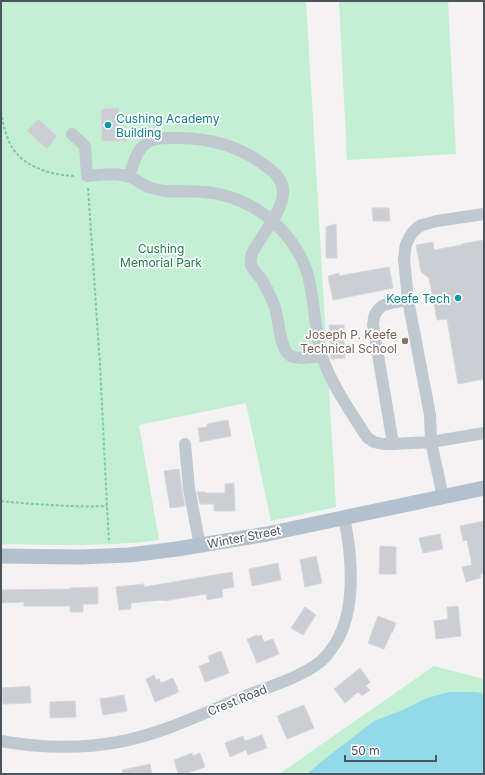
<svg xmlns="http://www.w3.org/2000/svg" width="485" height="775" viewBox="0 0 485 775" font-family="Inter,sans-serif">
<style>
.green{fill:#c3efd3}
.water{fill:#92d9ea}
.building{fill:#ccced4;stroke:#d6d8dd}
.lines{fill:none;stroke-linecap:round;stroke-linejoin:round}
.path{stroke:#7ccca3;stroke-width:2;stroke-dasharray:3 2;stroke-linecap:butt}
.minor{stroke:#c0c9d0;stroke-width:12}
.major{stroke:#b3c1cf;stroke-width:15}
.culture-dot{fill:#0f9aa8;stroke:#fff;stroke-width:1.5}
.education-dot{fill:#8d6e63;stroke:#fff;stroke-width:1.5}
.labels{text-anchor:middle;dominant-baseline:central;stroke-width:3.5;stroke-linejoin:round;paint-order:stroke}
.culture-label{font-size:12px;fill:#0d838f;stroke:#fff;text-anchor:start}
.park-label{font-size:12px;fill:#1b7f4c;stroke:#fff}
.education-label{font-size:12px;fill:#785e54;stroke:#fff;text-anchor:end}
.street-label{font-size:12px;fill:#4a555f;stroke:#fff}
</style>
<rect width="100%" height="100%" fill="#f4f2f2"/>
<path class="green" d="M1,1H306L336,507L271,521L246,403L139,425L159,540C107,547 54,545 1,544Z
M339,1H448L456,154L347,160Z
M434,666L484,679V774H279Z"/>
<path class="water" d="M450,692H476L484,694V774H307L326,758L374,721L403,710L427,698Z"/>
<path class="building" d="M119,108V129H126L127,141H102L101,109Z
M38,119L57,136L47,149L27,131Z
M372,208H389L390,221H373Z
M336,224L337,258H326V227Z
M484,240V379L458,384L447,319L437,320L429,278L421,272L416,245L433,242L434,250L461,245V244Z
M389,267L393,288L333,300L328,276L339,273V276Z
M329,325H344L345,358L331,359Z
M228,420L231,436L200,442L198,428L207,427V424Z
M179,469L182,490L185,506L170,508L164,471Z
M234,483L235,511H214V504H200L197,492H205V493H225V484Z
M484,521V574H480L481,578L466,582L462,567L472,565L467,540L463,541L460,526Z
M440,534L443,549L423,553L419,538Z
M380,546L396,547V574H379Z
M316,556L322,583L305,587L300,560Z
M278,563L281,580L252,586L249,569Z
M232,572L234,587L222,589L223,597L207,600L206,594L164,601L163,600L131,603V609L119,610L116,587L144,584V587Z
M98,587V604H83V612H70V606H24V602L1,603V590L70,589V588Z
M458,606L461,636L436,639L434,621L448,619L447,607Z
M305,607L316,615L303,635L291,628Z
M378,616L396,623L392,633H391L384,649L368,643Z
M257,635V637L261,635L264,642L273,639L279,654L257,663L247,639Z
M221,651L229,673L205,682L199,666L210,662L208,656Z
M360,668L370,682L366,686L370,690L362,696L358,692L345,703L334,689Z
M154,675L156,680L159,679L161,683L173,678L179,692L155,702L146,679Z
M30,686L31,703L3,704L2,688Z
M124,695L127,711L103,715L100,699Z
M75,701L76,717L50,718V702Z
M304,705L314,728L287,739L277,716Z
M262,735L267,748L248,755L246,750L230,757L225,743L243,736L245,741Z
M192,753L193,756L200,753L205,767L185,774H178L174,760Z
M150,764L152,774H123L122,770Z"/>
<g class="lines">
<path class="path" d="M1,112C3,121 4,130 8,139C18,166 49,175 75,176
M88,188L100,365L107,506L109,543
M1,501C17,503 34,504 51,505C69,506 88,507 107,506"/>
<path class="minor" d="M72,134L85,146L87,176C101,175 117,172 130,177C135,179 140,183 146,186C152,189 159,190 166,191C183,192 201,190 218,194C259,202 296,235 308,275C315,301 314,330 322,356C331,384 349,409 364,433L368,438L374,442L383,444H393L431,442L484,433
M129,177C133,165 136,150 147,143C155,137 164,138 174,138C207,137 241,146 267,167C276,173 283,180 283,191C284,210 261,236 252,253C251,257 250,261 251,265C254,271 259,276 262,280C266,287 270,295 273,302C279,316 279,343 287,353C293,361 313,357 322,356
M185,444L189,489L200,546
M393,444L373,325C374,302 390,303 408,300
M443,497L431,442L430,415L408,300L404,259L405,250L406,244L412,233L417,228L422,225L437,221L484,214
M1,741C38,748 81,749 118,742C163,734 206,712 248,695C271,686 301,677 320,662C326,657 331,650 335,644C357,610 352,555 344,517"/>
<path class="major" d="M1,556L80,557L129,555L177,549L267,534L484,488"/>
</g>
<g class="culture-dot">
<circle cx="108" cy="125" r="4"/>
<circle cx="458" cy="298" r="4"/>
</g>
<circle class="education-dot" cx="405" cy="341" r="4"/>
<g class="labels">
<g class="culture-label">
<text x="116" y="118">Cushing Academy<tspan x="116" dy="14">Building</tspan></text>
<text x="450" y="298" text-anchor="end">Keefe Tech</text>
</g>
<g class="park-label">
<text x="161" y="248">Cushing<tspan x="161" dy="14">Memorial Park</tspan></text>
</g>
<g class="education-label">
<text x="397" y="334">Joseph P. Keefe<tspan x="397" dy="14">Technical School</tspan></text>
</g>
<g class="street-label">
<text transform="translate(244 537) rotate(-11)">Winter Street</text>
<text transform="translate(237 700) rotate(-22)">Crest Road</text>
</g>
</g>
<rect width="485" height="775" fill="none" stroke="#4a555f" stroke-width="4"/>
<path d="M345 755v6h91v-6" fill="none" stroke="#4a555f" stroke-width="2"/>
<text x="351" y="755" font-size="12" fill="#4a555f" stroke="#ffffff" stroke-width="3" paint-order="stroke">50 m</text>
</svg>
